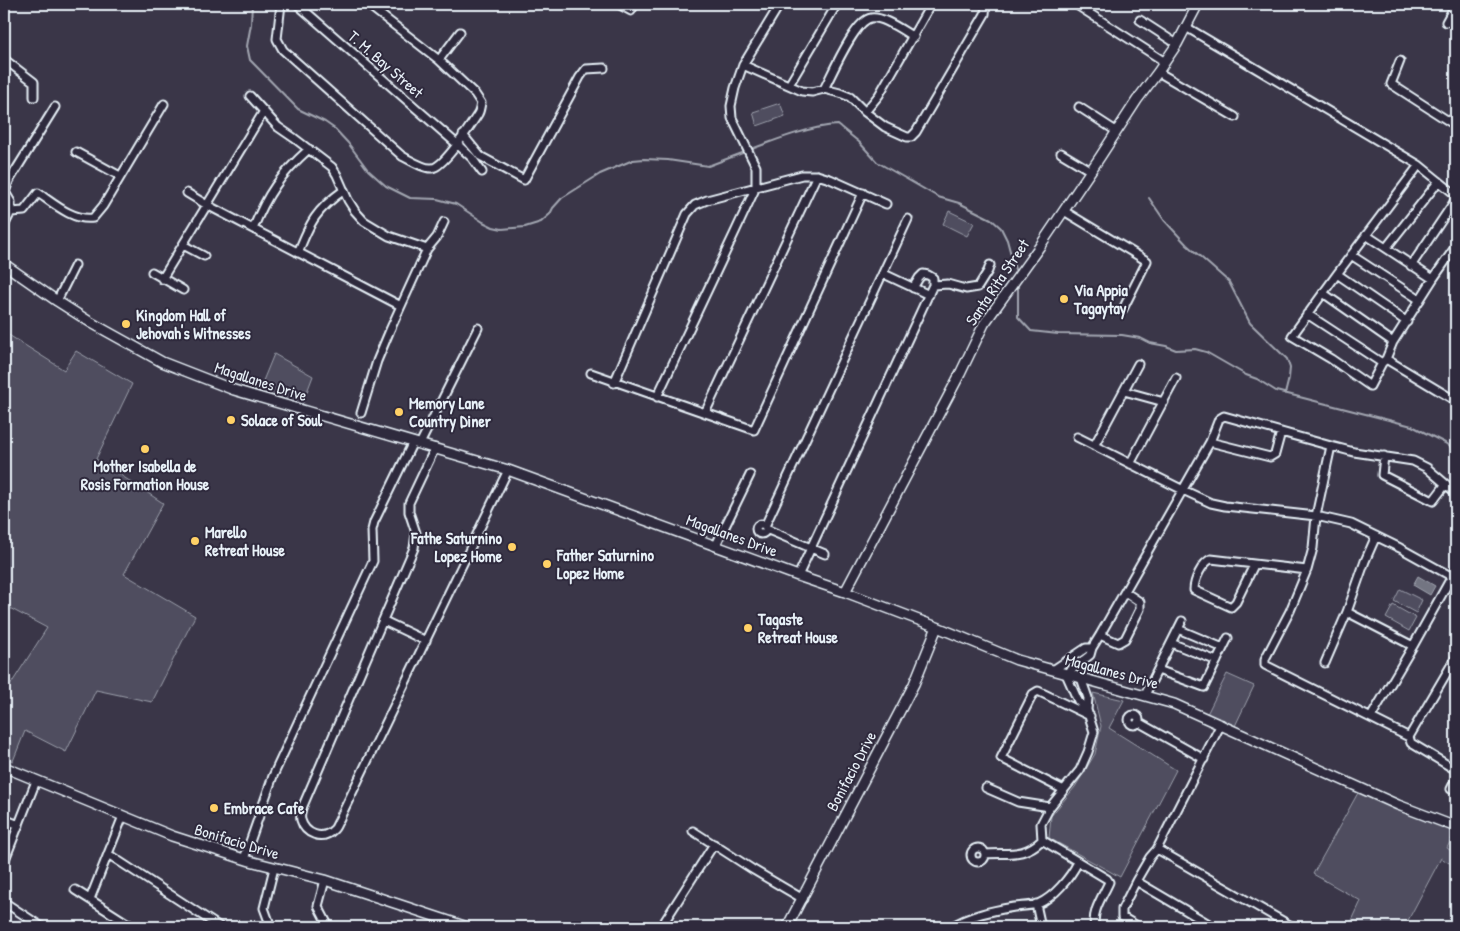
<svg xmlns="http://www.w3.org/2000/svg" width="1460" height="931" viewBox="0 0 1460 931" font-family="'Patrick Hand',sans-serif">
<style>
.green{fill:#504e5f;stroke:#9ca0ac}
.water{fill:#737482;stroke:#a2a6b1}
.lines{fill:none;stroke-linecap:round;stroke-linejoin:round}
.stream{stroke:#a2a6b1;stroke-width:2}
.minor-casing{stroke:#e8f1f8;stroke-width:11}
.tertiary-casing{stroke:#e8f1f8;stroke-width:12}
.minor{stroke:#2f2a3d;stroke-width:7}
.tertiary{stroke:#2f2a3d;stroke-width:9}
.poi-dot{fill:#ffd166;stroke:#2f2a3d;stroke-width:2}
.labels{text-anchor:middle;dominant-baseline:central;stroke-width:4;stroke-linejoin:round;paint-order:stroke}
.street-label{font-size:16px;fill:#e8f1f8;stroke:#2f2a3d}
.poi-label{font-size:16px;font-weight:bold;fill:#e8f1f8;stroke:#2f2a3d;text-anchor:start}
</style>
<rect width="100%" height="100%" fill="#3a3648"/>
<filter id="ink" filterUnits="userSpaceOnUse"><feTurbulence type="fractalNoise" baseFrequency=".02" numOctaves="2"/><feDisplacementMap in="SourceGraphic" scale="10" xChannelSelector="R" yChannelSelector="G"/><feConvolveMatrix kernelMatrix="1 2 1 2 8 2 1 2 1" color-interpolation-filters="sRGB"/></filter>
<g filter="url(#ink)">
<path class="green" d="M780,103L785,116L757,126L753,112Z
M949,211L974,223L967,236L943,224Z
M4,332L64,370L76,351L132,384L96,459L163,503L124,574L195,616L152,702L96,690L66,752L25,731L13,761L4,757V695L47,628L4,605Z
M274,354L313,376L302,405L258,393Z
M1400,589L1422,600L1416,613L1394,601Z
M1393,605L1416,618L1409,631L1386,618Z
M1227,674L1254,686L1235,726L1207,714Z
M1093,693L1124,700L1109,728L1176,770L1120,877L1049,838L1051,816L1075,787L1095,754L1101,726Z
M1359,791L1407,813L1456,830L1447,848L1456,854V867L1441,858L1405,926L1406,927H1349L1361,901L1313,874Z"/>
<path class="water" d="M1418,576L1435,586L1430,595L1413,585Z"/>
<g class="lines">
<path class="stream" d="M252,4L251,24L247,46L250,60L298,109L325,122L335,129L348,143L368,170L386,186L410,198L437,199L456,204L483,222L493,227L502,229L525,227L541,222L550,214L553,208L562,198L600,174L633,160L644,159L668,160L708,166L745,152
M749,150C775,140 811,126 838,125L859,142L877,162L938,197L959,203L991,219L1001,228L1007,240L1016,273
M1149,198L1164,220L1187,245L1229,282L1250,323L1287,359L1290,368L1289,378L1285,394
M1018,284V317L1031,331L1058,334L1122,335L1140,338L1150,343L1166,346L1176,350L1195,349L1206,352L1246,375L1257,379L1276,391L1412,426L1445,443L1456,451"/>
<defs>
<path id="minor" d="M281,4L277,39L283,50L402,156C410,160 424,169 432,168C444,167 471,125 478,114C480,111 480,107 481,103L475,94L439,60L367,4
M297,4L457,144L472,158L482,172
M618,4L631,11L635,4
M1075,4L1165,62
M1140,20L1177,44
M1446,22L1456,4
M1186,27L1419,165L1456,195
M4,59L34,82V97
M439,60L460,32
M1400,61L1391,84L1450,122
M743,65L802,91L812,92L824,89L840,93L850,97L865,112L885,127L907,137H911L916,132L985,14L986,5L985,4
M1158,72L1235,117
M789,85L837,4
M824,89C832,74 855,20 871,18C883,16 903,31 914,37
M250,96L278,127L294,138L332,167L337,175L348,200L355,211L364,221L389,236L427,249
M1079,107L1116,131
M865,112L879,95L931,4
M463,135L480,156L524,180L580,77L586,69L604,68
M76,152L120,176
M1061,153L1091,171
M1419,165L1337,274L1292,336L1331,359L1370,386L1382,363L1386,359L1393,342L1433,279L1456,246
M187,193L207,205L401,306
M1064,211L1147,261L1123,309
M11,212V202L5,192L9,181L55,107
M4,226L11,212L24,211L38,193C53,203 73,221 93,218L103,206L164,104
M253,229C267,194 281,174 309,149
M1366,235L1433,279
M183,245L204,256
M1386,248L1439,181
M298,253C310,222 316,210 344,190
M1351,255L1420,300
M1411,266L1456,199
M152,272L183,290
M884,274L929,295
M1337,274L1407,322
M162,279L264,111
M913,288L919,278L923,274L928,275L933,278V285
M1323,293L1393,342
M57,301L75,265
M1307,314L1382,363
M1386,359L1456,401
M591,373L754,430L863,193
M614,383L687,214L695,205L707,200L802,175H817L830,179L886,204
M1124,391L1164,402
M657,397L736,230L756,187V167L732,118L731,106L735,88L743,65L780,4
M361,413L377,361L390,330L427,249L437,237L444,222
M705,413L817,175
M1077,437L1183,490L1211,503L1225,506L1316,516L1351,524L1400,548L1456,579
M1210,442L1270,457L1275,454L1281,432
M420,444L478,328
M1094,446L1138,364
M1331,446L1316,516L1313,548L1307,570L1290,611L1265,659V665L1409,737L1411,743L1456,770
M435,448L409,503V512L416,533L414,548L302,808C301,812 300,816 301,820C305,834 322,841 333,830C336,828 337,823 339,820L508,470
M1384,456L1382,475L1433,501L1446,484
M1130,464L1176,378
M756 529a5 5 0 1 1 10 0a5 5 0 1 1-10 0Z
M765,526L908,219
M766,529L825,554
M716,545L750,475
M1254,565L1236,602L1231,607L1194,590C1194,580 1202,563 1211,559L1307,570
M798,576L933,285L948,284L966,289L978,287L988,271L990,265
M1347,612L1413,646
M384,621L426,641
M1178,629L1223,648
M1100,635L1118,643L1125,639L1140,609V602L1125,592
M1171,643L1217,661
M1325,663L1347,612L1365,561L1376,536
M1053,670L1086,648H1092
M1158,670L1204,687L1228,638
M1081,678L1088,698L1087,710
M1145,695L1182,621
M1129 720a5 5 0 1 1 10 0a5 5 0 1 1-10 0Z
M1371,717L1413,646L1456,569
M1138,722L1204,759
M1409,737L1456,657
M986,788L1018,802L1050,807
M1451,789L1456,779
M1064,790L1001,758L1033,694L1038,691L1090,716
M4,819L19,825
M693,831L752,869L803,899
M971 855a7 7 0 1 1 14 0a7 7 0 1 1-14 0Z
M1157,849L1293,927
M108,854L220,927
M985,854C1008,852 1023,858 1042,840
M244,859L273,776L373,561L372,530L374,522L413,442
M4,862L36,781
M325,880L318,906L329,927
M1136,881L1214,927
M75,890L133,927
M90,899L123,816
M4,902L42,927
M1036,904L1041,927
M271,927L264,908L274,868
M661,927L714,844
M951,927C971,915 991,911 1014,907C1022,906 1031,906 1038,904C1054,897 1070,878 1078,862
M1095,927C1091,912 1103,896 1109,882L1107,879L1042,840L1041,824L1050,807L1080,770L1088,752L1094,732L1087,710L1078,701L1066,674L1090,655L1092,648L1100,635L1210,442L1219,419L1224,416L1331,446L1354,452L1413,461L1427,468L1456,493
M1139,927L1122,917V909L1136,881L1150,857L1157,849L1221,724"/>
<path id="tertiary" d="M4,264L57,301L90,322L162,362L234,390L508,470L798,576L845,592L937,627L1017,660L1174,704L1398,805L1456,827
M845,592L960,374L984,324L1040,246L1100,157L1137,100L1158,72L1177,44L1198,4
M4,767L172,836L250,861L325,880L467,927
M787,927L914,684L937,627"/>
</defs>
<use href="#minor" class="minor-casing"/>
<use href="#tertiary" class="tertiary-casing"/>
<use href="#minor" class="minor"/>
<use href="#tertiary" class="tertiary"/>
</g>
</g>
<g class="poi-dot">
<circle cx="1064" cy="299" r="5"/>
<circle cx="126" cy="324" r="5"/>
<circle cx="399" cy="412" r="5"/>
<circle cx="231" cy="420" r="5"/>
<circle cx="145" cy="449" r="5"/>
<circle cx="195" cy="541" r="5"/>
<circle cx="512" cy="547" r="5"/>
<circle cx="547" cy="564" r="5"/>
<circle cx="748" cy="628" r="5"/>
<circle cx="214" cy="808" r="5"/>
</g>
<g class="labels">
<g class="street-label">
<text transform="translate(386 64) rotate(41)">T. M. Bay Street</text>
<text transform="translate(997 282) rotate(-56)">Santa Rita Street</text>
<text transform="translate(261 381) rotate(18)">Magallanes Drive</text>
<text transform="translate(732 535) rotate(20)">Magallanes Drive</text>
<text transform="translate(1112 671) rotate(15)">Magallanes Drive</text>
<text transform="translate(851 771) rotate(-62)">Bonifacio Drive</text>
<text transform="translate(237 841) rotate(17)">Bonifacio Drive</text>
</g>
<g class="poi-label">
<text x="1074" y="290">Via Appia<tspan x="1074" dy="18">Tagaytay</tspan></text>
<text x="136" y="315">Kingdom Hall of<tspan x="136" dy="18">Jehovah's Witnesses</tspan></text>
<text x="409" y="403">Memory Lane<tspan x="409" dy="18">Country Diner</tspan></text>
<text x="241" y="420">Solace of Soul</text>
<text x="145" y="466" text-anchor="middle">Mother Isabella de<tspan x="145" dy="18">Rosis Formation House</tspan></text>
<text x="205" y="532">Marello<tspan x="205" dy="18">Retreat House</tspan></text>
<text x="502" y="538" text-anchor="end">Fathe Saturnino<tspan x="502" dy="18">Lopez Home</tspan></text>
<text x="557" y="555">Father Saturnino<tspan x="557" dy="18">Lopez Home</tspan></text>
<text x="758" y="619">Tagaste<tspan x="758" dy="18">Retreat House</tspan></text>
<text x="224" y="808">Embrace Cafe</text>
</g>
</g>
<rect width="1460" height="931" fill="none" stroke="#2f2a3d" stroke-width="20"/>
<rect x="10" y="10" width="1440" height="911" fill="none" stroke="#e8f1f8" stroke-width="2" filter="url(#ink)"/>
</svg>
